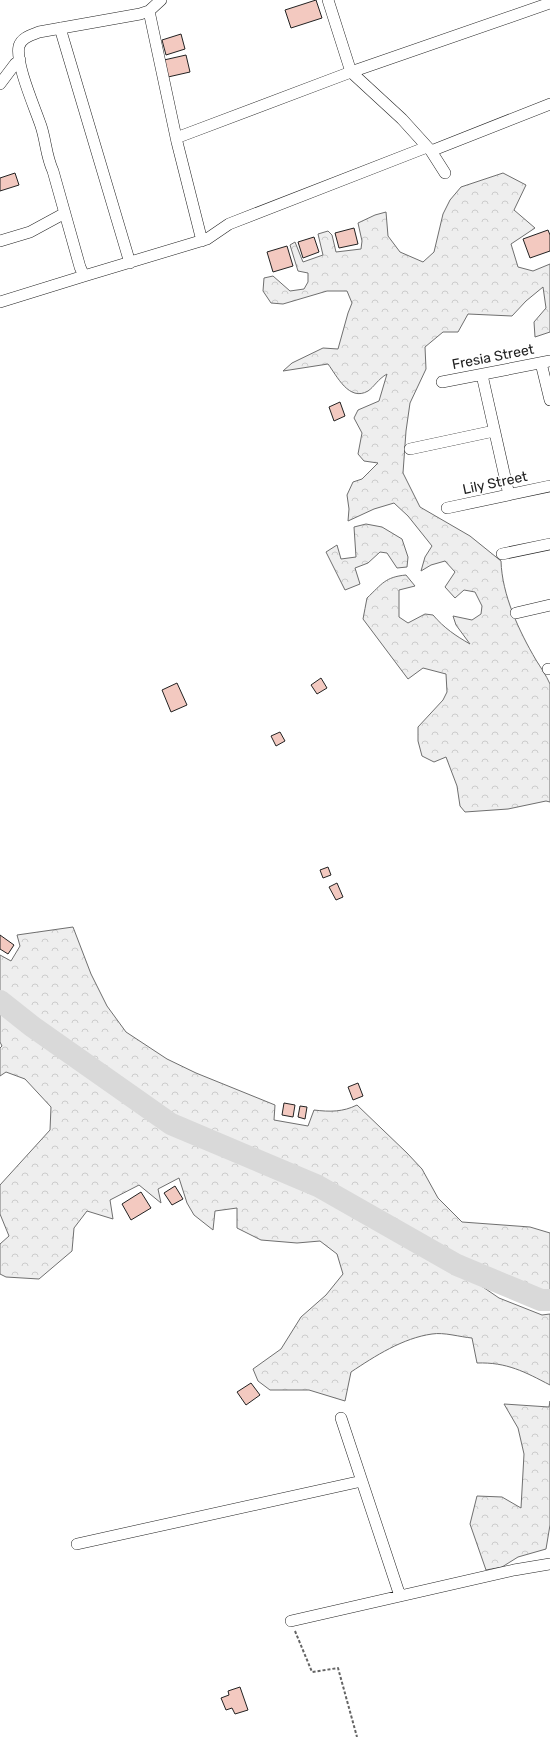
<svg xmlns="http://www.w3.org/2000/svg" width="550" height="1737" viewBox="0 0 550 1737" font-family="Rubik,sans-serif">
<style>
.forest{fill:url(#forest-crowns);stroke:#6f6f6f}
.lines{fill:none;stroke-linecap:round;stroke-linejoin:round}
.river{stroke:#d9d9d9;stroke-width:22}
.building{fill:#f3c9c0;stroke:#222}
.street-casing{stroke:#222;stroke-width:12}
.path{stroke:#646464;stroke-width:2;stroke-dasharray:3 2;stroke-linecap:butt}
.street{stroke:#fff;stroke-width:11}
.labels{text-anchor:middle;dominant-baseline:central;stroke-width:3;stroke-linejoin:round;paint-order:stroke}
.street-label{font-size:14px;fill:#222;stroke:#fff}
</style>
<defs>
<pattern id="forest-crowns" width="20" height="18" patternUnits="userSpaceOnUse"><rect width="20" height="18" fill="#eee"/><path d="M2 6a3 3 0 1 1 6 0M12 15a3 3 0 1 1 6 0" fill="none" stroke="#ccc"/></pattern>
</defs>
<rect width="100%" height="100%" fill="#fff"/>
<path class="forest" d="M503,173L526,185L514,210L535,228L511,244L518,267L533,271L550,264V332L535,337L534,322L546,308L543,287L526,301L512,316L468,314L458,332H443L425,347L426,369L410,403L406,431L403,473L420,507L470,536L501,561C502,595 519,631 536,660C541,668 546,675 550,684V802L546,801L508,809L465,812L460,806L457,786L446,757L434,762L422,756L418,741V727L443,700L447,692L446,674L423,668L408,679L363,619C364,612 366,605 367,598C382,584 385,577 406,575L415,586L399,590V617L408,623L425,614L433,615C444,628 456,636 470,644L456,625L453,616L472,620L481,614L482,606L475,592L464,590L455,598L445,587L455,572L445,561L431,565L421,571L425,557L432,546L408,516L394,503L374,509L348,521L349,509L347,495L353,482L362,479L378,463L364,461L358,454L362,433L354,418L358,410L379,401L387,374C378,379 374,387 368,391C349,402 337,376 328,364L283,371L292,363L323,348L338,349L348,313L352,303L347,291H327L283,304L271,303L263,291L264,278L273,276L290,291L304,289L308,282V273L298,271L290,245L295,242L303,262L323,255L318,234L328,231L332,235L336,252L361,249L362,241L358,223L375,215L386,212L388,236L400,252L423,262L434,252L443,214L450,200L461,187Z
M366,524L382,527L402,539L408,557L407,567L397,568L387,553L380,552L368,563L355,568L360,584L345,590L326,552L337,545L341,559L356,557L354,527Z
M73,927L91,974L107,1006L126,1032L167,1059L196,1073L275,1105L274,1120L308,1126L314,1110C330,1112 343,1112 357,1105L407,1153L422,1169L438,1198L462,1222L530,1227L550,1233V1295H545L458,1258L360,1201L305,1173L165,1114L0,996V955L11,961L20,946L17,935Z
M0,1006L38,1035L167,1127L234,1154L326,1195L458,1270L499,1298L542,1315L550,1314V1385C525,1372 507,1362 477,1363L472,1338C460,1337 444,1332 432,1334C403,1338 375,1356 351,1372L345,1401L309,1390H270L258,1381L253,1369L281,1349L301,1317L326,1295L343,1274L337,1254L320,1241L297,1243L261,1240L237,1228V1208L215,1211L213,1230L194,1215L187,1203L179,1178L158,1189L161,1203L139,1185L110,1200L113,1219L87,1211L74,1228L72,1251L39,1279L6,1277L0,1274V1244L9,1236L0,1214V1185L50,1130L51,1107L25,1079L6,1072L0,1076V1048L2,1046L0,1042Z
M550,1401V1525L546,1549L518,1557L502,1567L486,1570L470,1524L477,1496L502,1497L521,1508L524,1454L518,1428L504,1404L549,1407Z"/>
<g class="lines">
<path class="river" d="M0,1001L33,1027L171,1124L318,1186L457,1265L541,1300H550"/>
</g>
<path class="building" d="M316,0L322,18L291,28L285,10Z
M181,34L185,49L166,55L162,40Z
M186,55L190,72L168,77L164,60Z
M15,173L19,185L0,191V178Z
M354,228L358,244L339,248L335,233Z
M548,230L550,235V251L530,258L523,239Z
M314,237L319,252L303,258L298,242Z
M287,246L293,266L273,272L267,252Z
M340,402L345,416L334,421L329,407Z
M321,678L327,688L317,694L311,685Z
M177,683L187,705L171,712L162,690Z
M280,732L285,741L276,746L271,736Z
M328,867L331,875L323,878L320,870Z
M337,883L343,897L336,900L329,887Z
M0,935L14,945L8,954L0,949Z
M358,1083L363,1096L353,1100L348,1087Z
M284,1103L295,1105L293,1117L282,1115Z
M300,1106L307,1107L305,1119L298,1117Z
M175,1186L183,1199L172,1205L164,1193Z
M141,1192L151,1208L131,1220L122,1204Z
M251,1383L260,1395L246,1405L237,1392Z
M240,1687L248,1710L235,1714L232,1708L226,1710L221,1698L229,1695L228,1691Z"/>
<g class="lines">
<defs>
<path id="street" d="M161,0L149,11L140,14L39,32C32,35 22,37 19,46C15,63 35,108 41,126C46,141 46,156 53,171L80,267L84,276L207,239L229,224L427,147
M328,0L351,72L402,119L431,151L445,173
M149,11L177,142L202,241
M60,28L130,263
M0,84L15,64L20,60
M176,138L351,72L550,3
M431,151L550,104
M0,241L30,232L65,213
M0,302L84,276
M541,363L550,400
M482,375L509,495
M442,382L550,361
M410,449L494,431
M447,508L550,486
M502,554L550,544
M516,613L550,605
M548,669H550
M341,1418L400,1596
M77,1544L362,1481
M291,1621L514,1570L550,1564"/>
</defs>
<use href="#street" class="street-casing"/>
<path class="path" d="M295,1631L312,1672L338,1668L357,1737"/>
<use href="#street" class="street"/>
</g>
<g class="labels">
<g class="street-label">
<text transform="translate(493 357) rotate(-11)">Fresia Street</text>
<text transform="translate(495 483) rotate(-12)">Lily Street</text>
</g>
</g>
</svg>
